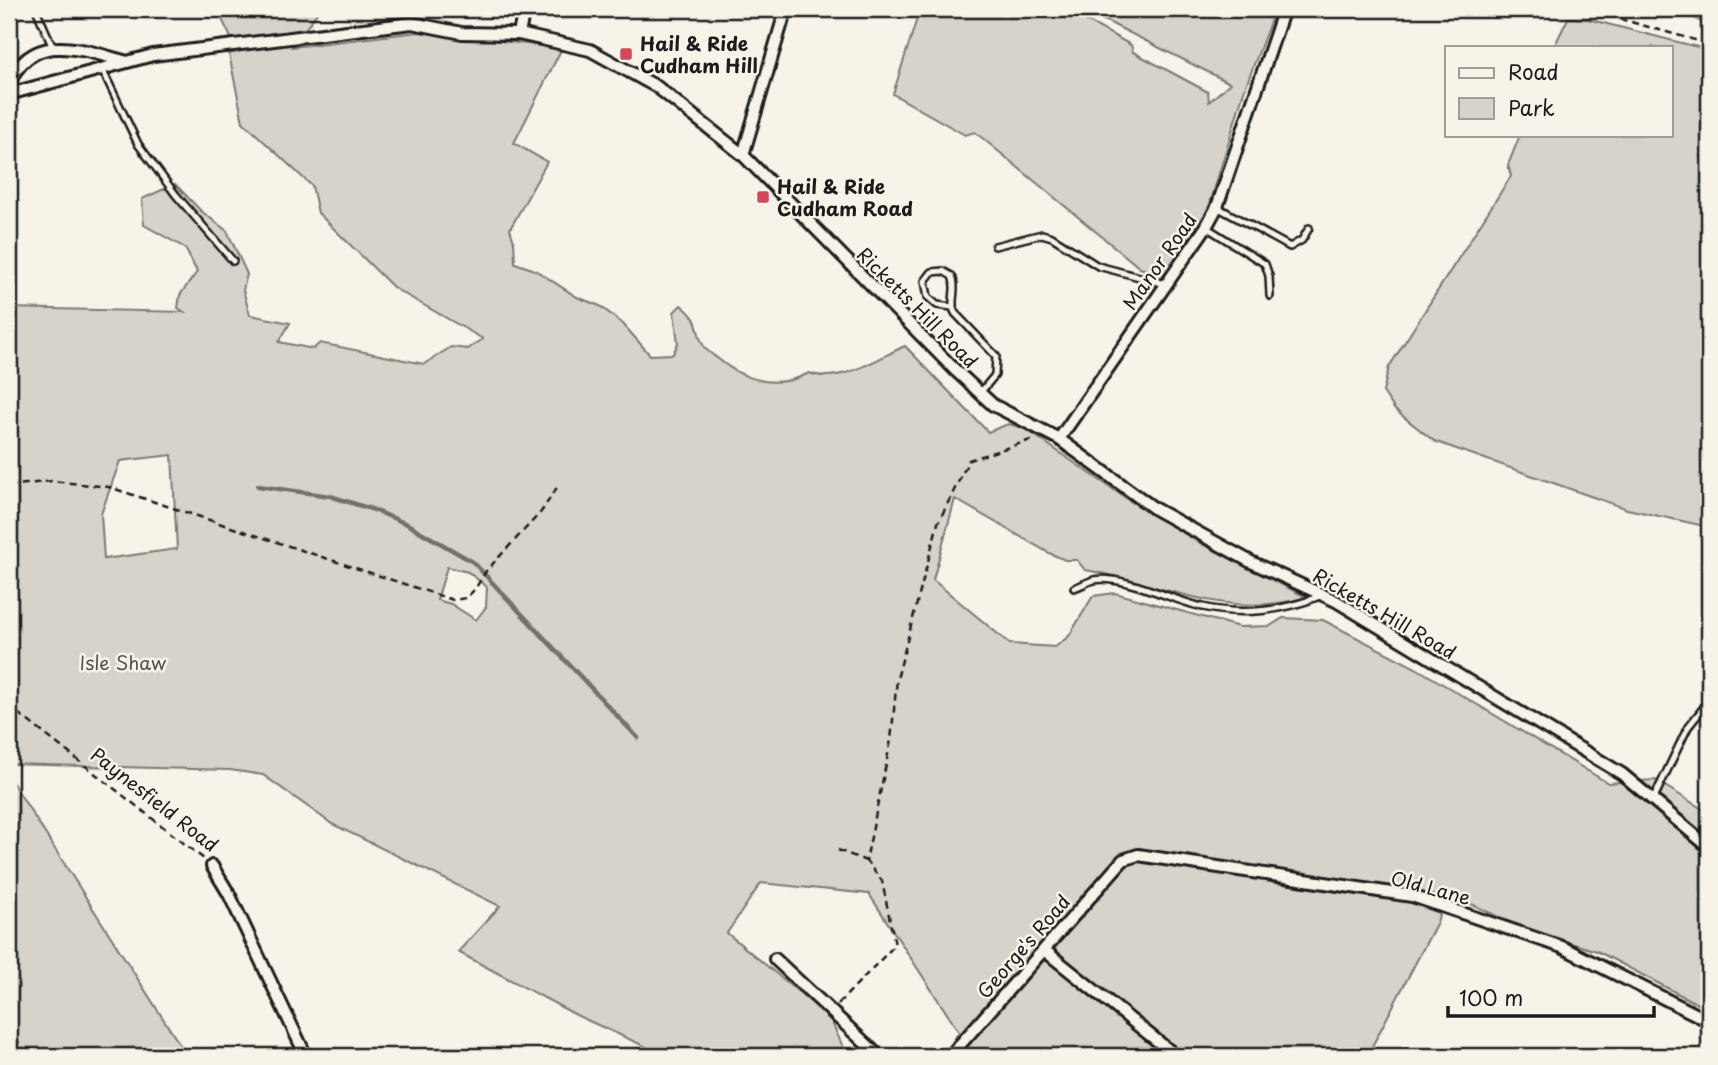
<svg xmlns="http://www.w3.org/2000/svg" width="1718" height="1065" viewBox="0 0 1718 1065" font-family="'Playpen Sans',sans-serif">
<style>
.green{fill:#d7d3cb;stroke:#7a7874;stroke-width:2;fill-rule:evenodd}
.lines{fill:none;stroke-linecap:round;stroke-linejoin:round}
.stream{stroke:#72716c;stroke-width:4.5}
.service-casing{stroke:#1c1c1c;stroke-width:10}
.minor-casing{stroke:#1c1c1c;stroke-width:16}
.path{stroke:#1c1c1c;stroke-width:2.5;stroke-dasharray:7 5;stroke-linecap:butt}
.service{stroke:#f7f3e8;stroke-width:5}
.minor{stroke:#f7f3e8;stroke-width:10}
.poi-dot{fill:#d1495b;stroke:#f7f3e8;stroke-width:2.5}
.labels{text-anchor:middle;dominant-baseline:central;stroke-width:5;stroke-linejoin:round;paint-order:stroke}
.poi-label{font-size:19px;font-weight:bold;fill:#1c1c1c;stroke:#f7f3e8;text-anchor:start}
.street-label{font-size:19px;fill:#1c1c1c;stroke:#f7f3e8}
.park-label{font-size:19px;fill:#545351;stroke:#f7f3e8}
</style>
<rect width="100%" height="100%" fill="#f7f3e8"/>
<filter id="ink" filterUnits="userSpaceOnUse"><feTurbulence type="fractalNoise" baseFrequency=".0143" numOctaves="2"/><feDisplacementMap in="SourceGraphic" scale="14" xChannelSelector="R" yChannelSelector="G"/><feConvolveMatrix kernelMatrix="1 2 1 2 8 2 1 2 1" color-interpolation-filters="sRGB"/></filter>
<g filter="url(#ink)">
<path class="green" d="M217,9H320L292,47L418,32L562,48L514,143L547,162L510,229L514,242L515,263L535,270L577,297L600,306L623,324L650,355L673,354L678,343L674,312L681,305C704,324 693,327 704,347C707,351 713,355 717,358C744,381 777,390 809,373C840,385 876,359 905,346L988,432L1008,424L1024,428L1130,501L1202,544L1306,597C1226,621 1162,583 1085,570L1077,560H1065L1049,553L955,499L933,580L1010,644L1055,647L1069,636L1093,596L1115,593L1239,627L1270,626L1283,618L1323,620L1416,668L1608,783L1655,780L1709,813V1010L1597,951L1524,929L1446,892L1437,922L1367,1056H943L959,1032L869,894L761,883L727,933L830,1018L847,1056H649L651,1049L578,1016L458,952L500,906L332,824L263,775L230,770L9,764V308L184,312L178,308L180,295L197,272L185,248L144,225L142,199L175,184L201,211L227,231L247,274L243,290L250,315L290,323L279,342L313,349L320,343L424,364L451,347L468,349L483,339L394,288L318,213L312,186L243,122L229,54L238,52ZM172,455L177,549L104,559L101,514L120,461ZM447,567L468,572L487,587L486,607L476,620L451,604L437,600Z
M920,9H1065L1131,45L1133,52L1208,92L1209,102L1230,83L1082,9H1275L1244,91L1208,210L1163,275L1140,268L975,132L965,135L893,94Z
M1663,9H1709V26L1681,11H1662Z
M1568,18L1588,19L1709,50V527L1627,509L1434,441L1395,410L1383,392L1389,367L1511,176L1508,165L1520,135H1671V47H1554Z
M9,777L187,1056H9Z"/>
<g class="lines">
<path class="stream" d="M258,486L330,496L374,510L407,524L473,562L638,738"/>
<defs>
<path id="service" d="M36,9L53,48
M102,69L138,144L176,195L233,261
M1217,207L1290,247L1302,240L1309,228
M1206,227L1265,264L1269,276L1270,296
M995,246L1042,234L1052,237L1098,266L1166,284
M952,307L937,305L928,297L925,281L932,272L943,271L952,276C958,289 949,303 955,313L996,356L995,375L980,393
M1074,588C1080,586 1087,582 1094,580C1121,574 1174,601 1203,607C1242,616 1284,611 1320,596
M1653,800L1688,727L1709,701
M1700,839L1709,823"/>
<path id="minor" d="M519,34L524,9
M9,84C32,29 83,50 127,62
M9,94L153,55L412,23L462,33L519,34L590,50L657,87L743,155L954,369L993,405L1059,439L1155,509L1251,562L1336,601L1622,774L1709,847
M743,155L786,9
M1059,439L1206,227L1217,207L1284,9
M212,866L229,894L306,1056
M1044,950L1176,1056
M775,959L879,1056
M950,1056L1123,860L1138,855L1412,896L1562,947L1709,1021"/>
</defs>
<use href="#service" class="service-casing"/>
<use href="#minor" class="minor-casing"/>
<path class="path" d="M1542,9L1586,10
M1585,9L1709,44
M9,486L52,481L109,487L453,600L466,598L475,589L486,571L541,512L558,486
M9,706L204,859
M838,850L866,861
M838,1004L895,945L882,881L866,861L891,740L897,679L938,523L969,460L1034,439
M9,1027L27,1056"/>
<use href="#service" class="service"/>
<use href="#minor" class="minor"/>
</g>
</g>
<g class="poi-dot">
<rect x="619" y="47" width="14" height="14" rx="3.5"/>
<rect x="756" y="190" width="14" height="14" rx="3.5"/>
</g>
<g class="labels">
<g class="poi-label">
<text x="640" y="43">Hail &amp; Ride<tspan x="640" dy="22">Cudham Hill</tspan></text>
<text x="777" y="186">Hail &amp; Ride<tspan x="777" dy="22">Cudham Road</tspan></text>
</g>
<g class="street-label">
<text transform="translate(1159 261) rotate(-55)">Manor Road</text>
<text transform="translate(918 307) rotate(45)">Ricketts Hill Road</text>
<text transform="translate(1385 613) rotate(30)">Ricketts Hill Road</text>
<text transform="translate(155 799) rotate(38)">Paynesfield Road</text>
<text transform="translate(1431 887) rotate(15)">Old Lane</text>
<text transform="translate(1023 946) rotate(-49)">George's Road</text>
</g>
<g class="park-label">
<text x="123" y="662">Isle Shaw</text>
</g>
</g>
<rect width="1718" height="1065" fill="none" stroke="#f7f3e8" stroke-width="35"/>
<rect x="18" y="18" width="1683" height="1030" fill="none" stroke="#1c1c1c" stroke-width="2.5" filter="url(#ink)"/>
<rect x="1445" y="46" width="228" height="91" fill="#f7f3e8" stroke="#9f9d96" stroke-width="2"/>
<rect x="1459" y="68" width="35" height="10" fill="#f7f3e8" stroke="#9f9d96" stroke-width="2"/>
<text x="1508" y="80" font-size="21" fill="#1c1c1c">Road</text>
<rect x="1459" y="98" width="35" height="21" fill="#d7d3cb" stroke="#9f9d96" stroke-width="2"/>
<text x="1508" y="116" font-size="21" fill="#1c1c1c">Park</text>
<path d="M1448 1006v10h206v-10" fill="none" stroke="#1c1c1c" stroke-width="3.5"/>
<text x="1459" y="1006" font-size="21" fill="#1c1c1c" stroke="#f7f3e8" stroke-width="5" paint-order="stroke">100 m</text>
</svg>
